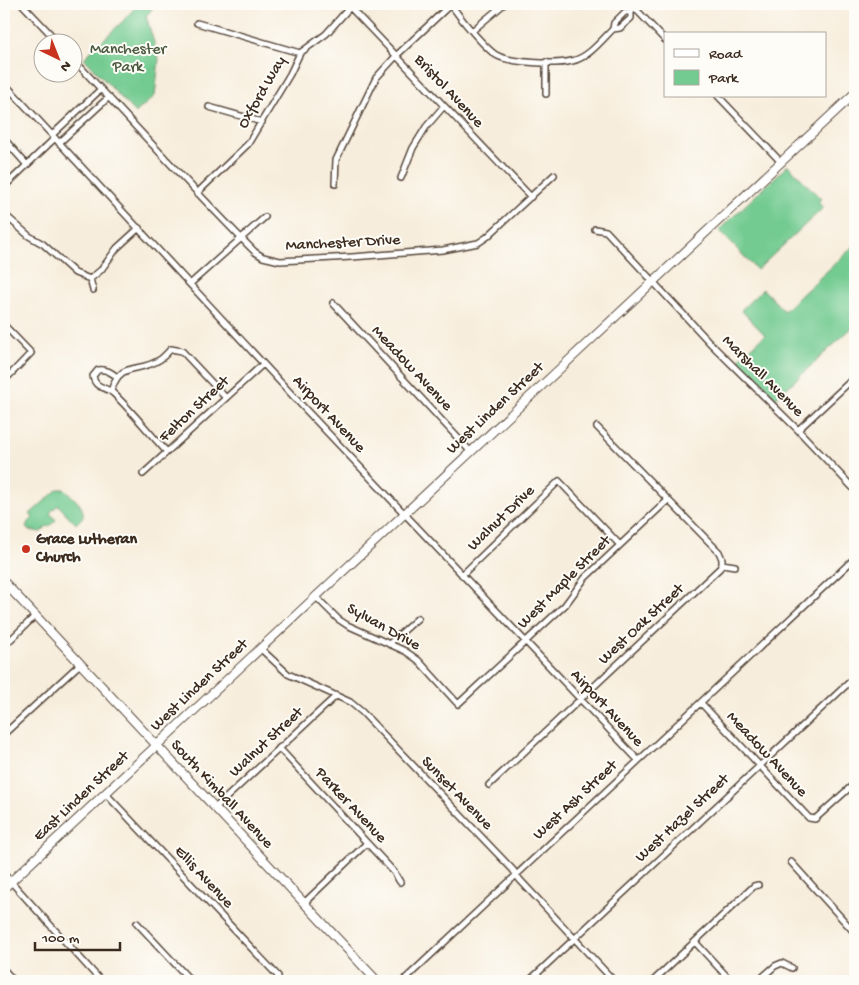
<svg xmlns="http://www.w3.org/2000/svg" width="859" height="985" viewBox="0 0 859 985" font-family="'Gochi Hand',sans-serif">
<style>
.green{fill:#73cb91;stroke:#577a58}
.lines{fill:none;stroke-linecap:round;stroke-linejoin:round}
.street-casing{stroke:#57473a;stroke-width:8}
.secondary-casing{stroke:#57473a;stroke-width:10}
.street{stroke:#fff;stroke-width:5}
.secondary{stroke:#fff;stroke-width:8}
.poi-dot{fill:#c8321e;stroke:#fdfcf7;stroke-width:2}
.labels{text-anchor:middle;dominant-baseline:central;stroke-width:4;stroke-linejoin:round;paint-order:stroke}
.park-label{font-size:16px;fill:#4c5a40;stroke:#fdfcf7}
.street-label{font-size:16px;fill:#3b2a1e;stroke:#fdfcf7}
.poi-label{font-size:16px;font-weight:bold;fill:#3b2a1e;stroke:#fdfcf7;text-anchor:start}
</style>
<rect width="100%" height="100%" fill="#fdfcf7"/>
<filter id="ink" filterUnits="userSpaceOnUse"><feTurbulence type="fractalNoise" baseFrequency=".02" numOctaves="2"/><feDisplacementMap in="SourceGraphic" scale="10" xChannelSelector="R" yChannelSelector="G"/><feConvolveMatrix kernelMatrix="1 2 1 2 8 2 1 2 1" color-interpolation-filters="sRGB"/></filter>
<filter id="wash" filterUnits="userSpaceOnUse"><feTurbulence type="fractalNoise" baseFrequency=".0096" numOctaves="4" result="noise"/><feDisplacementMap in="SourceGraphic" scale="20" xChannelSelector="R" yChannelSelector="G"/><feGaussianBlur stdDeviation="1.12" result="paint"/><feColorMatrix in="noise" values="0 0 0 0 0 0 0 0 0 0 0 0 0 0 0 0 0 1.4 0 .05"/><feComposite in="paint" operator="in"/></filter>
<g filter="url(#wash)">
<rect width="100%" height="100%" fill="#f7eddc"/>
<path class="green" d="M138,4H156L146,16L159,59L155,96L135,113L84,58L123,21Z
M788,165L821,199L818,202L823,208L757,270L719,230Z
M855,245V325L776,398L738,360L765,335L741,310L763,289L784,311Z
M58,489H64C72,497 85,505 83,517L76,524L58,505L50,513L56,520L49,527L47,526L41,532L28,530L26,528L27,524L33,518L30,514Z"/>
</g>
<g filter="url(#ink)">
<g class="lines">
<defs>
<path id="street" d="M22,4L58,42
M347,4L531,197
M451,4C458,16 485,48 496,55C510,63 555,65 572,61C588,58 602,40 613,29
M631,4L665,40
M631,12V18L620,28L613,29L614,23L625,12H631L635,8
M197,23L300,53
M472,31L504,4
M72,58C133,123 192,189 255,252L263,257L280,261L352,257L443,250L478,243L487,237L554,175
M546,62V94
M4,83L307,411L638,760
M718,96L781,162
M209,107L262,122
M52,135L101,89
M4,139L27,165
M59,143L109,97
M401,178L413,148L426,127L444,106
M335,184L336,160L376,78L397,55L451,4
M4,187L55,138
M197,193L248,144L290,74L300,53L326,34L350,7
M4,214L29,236L43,244L75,273L90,279L101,270L117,248L139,228
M595,229L606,231L712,345L798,430L855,490
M90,279L93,290
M190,284L265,217
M333,303L470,451
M4,325L31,353L4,381
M117,377C111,372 106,369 98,370L93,376C95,389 105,386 113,393C132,411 149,433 167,452
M111,391C121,360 137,374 159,360C163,358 167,353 171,349L182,351L226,398
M597,427L719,552L722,559V564
M798,430L855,377
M143,474L263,364
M722,564L735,566
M462,575L559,481L620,545
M316,597L338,619L347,625L405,651L418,660L458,704L565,605L585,578L668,500
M389,644L418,618
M4,646L35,616
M261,649L288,674L350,702L362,712L513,870L520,880L614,981
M701,703L809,818L815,819L855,783
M4,734L80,664
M279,748L394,872L400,882
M489,785L720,568L722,564
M106,794L278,976V981
M215,808L336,696
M791,862L855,933
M4,874L101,981
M304,903L367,843
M137,923L191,981
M695,942L731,981
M4,970L14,981
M403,981L855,558
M529,981L855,677
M653,981L754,886L758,885
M758,981L775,966L782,963L792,968"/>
<path id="secondary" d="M4,582L377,981
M4,888L855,93"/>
</defs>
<use href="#street" class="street-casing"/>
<use href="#secondary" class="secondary-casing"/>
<use href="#street" class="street"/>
<use href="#secondary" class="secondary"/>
</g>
</g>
<circle class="poi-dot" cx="26" cy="549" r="5"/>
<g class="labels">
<g class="park-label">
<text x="128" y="50">Manchester<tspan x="128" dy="18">Park</tspan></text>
</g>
<g class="street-label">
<text transform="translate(448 92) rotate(47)">Bristol Avenue</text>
<text transform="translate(263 93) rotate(-60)">Oxford Way</text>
<text transform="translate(343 244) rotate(-3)">Manchester Drive</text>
<text transform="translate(411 369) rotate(47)">Meadow Avenue</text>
<text transform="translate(762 377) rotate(45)">Marshall Avenue</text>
<text transform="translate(496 409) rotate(-43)">West Linden Street</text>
<text transform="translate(195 410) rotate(-43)">Felton Street</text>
<text transform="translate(328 415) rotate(47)">Airport Avenue</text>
<text transform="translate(502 519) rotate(-44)">Walnut Drive</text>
<text transform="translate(565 583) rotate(-45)">West Maple Street</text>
<text transform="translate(642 625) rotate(-43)">West Oak Street</text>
<text transform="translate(383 628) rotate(29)">Sylvan Drive</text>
<text transform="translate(200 686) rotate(-43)">West Linden Street</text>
<text transform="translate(606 709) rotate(47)">Airport Avenue</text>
<text transform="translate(267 743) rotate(-43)">Walnut Street</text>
<text transform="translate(766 755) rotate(47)">Meadow Avenue</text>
<text transform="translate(456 794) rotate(46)">Sunset Avenue</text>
<text transform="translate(221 795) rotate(47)">South Kimball Avenue</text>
<text transform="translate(82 797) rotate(-43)">East Linden Street</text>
<text transform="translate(576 801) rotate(-43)">West Ash Street</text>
<text transform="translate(350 806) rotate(47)">Parker Avenue</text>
<text transform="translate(683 819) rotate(-43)">West Hazel Street</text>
<text transform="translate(203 878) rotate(47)">Ellis Avenue</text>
</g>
<g class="poi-label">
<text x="36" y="540">Grace Lutheran<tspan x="36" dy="18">Church</tspan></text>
</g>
</g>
<rect width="859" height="985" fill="none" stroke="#fdfcf7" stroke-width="20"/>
<rect x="664" y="32" width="162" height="65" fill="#fdfcf7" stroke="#afa8a0"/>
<rect x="674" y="49" width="25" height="8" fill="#ffffff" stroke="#afa8a0"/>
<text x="709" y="58" font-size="15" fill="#3b2a1e">Road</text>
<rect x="674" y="70" width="25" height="15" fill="#73cb91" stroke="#afa8a0"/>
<text x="709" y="82" font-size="15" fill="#3b2a1e">Park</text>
<g transform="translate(58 58) rotate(137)"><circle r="24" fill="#fdfcf7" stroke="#afa8a0"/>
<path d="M0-4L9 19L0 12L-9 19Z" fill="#c8321e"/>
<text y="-8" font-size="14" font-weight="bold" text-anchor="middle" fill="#3b2a1e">N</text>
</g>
<path d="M35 942v8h85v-8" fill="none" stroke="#3b2a1e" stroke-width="2.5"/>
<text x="42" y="942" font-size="15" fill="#3b2a1e" stroke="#fdfcf7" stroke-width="4" paint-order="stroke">100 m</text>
</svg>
